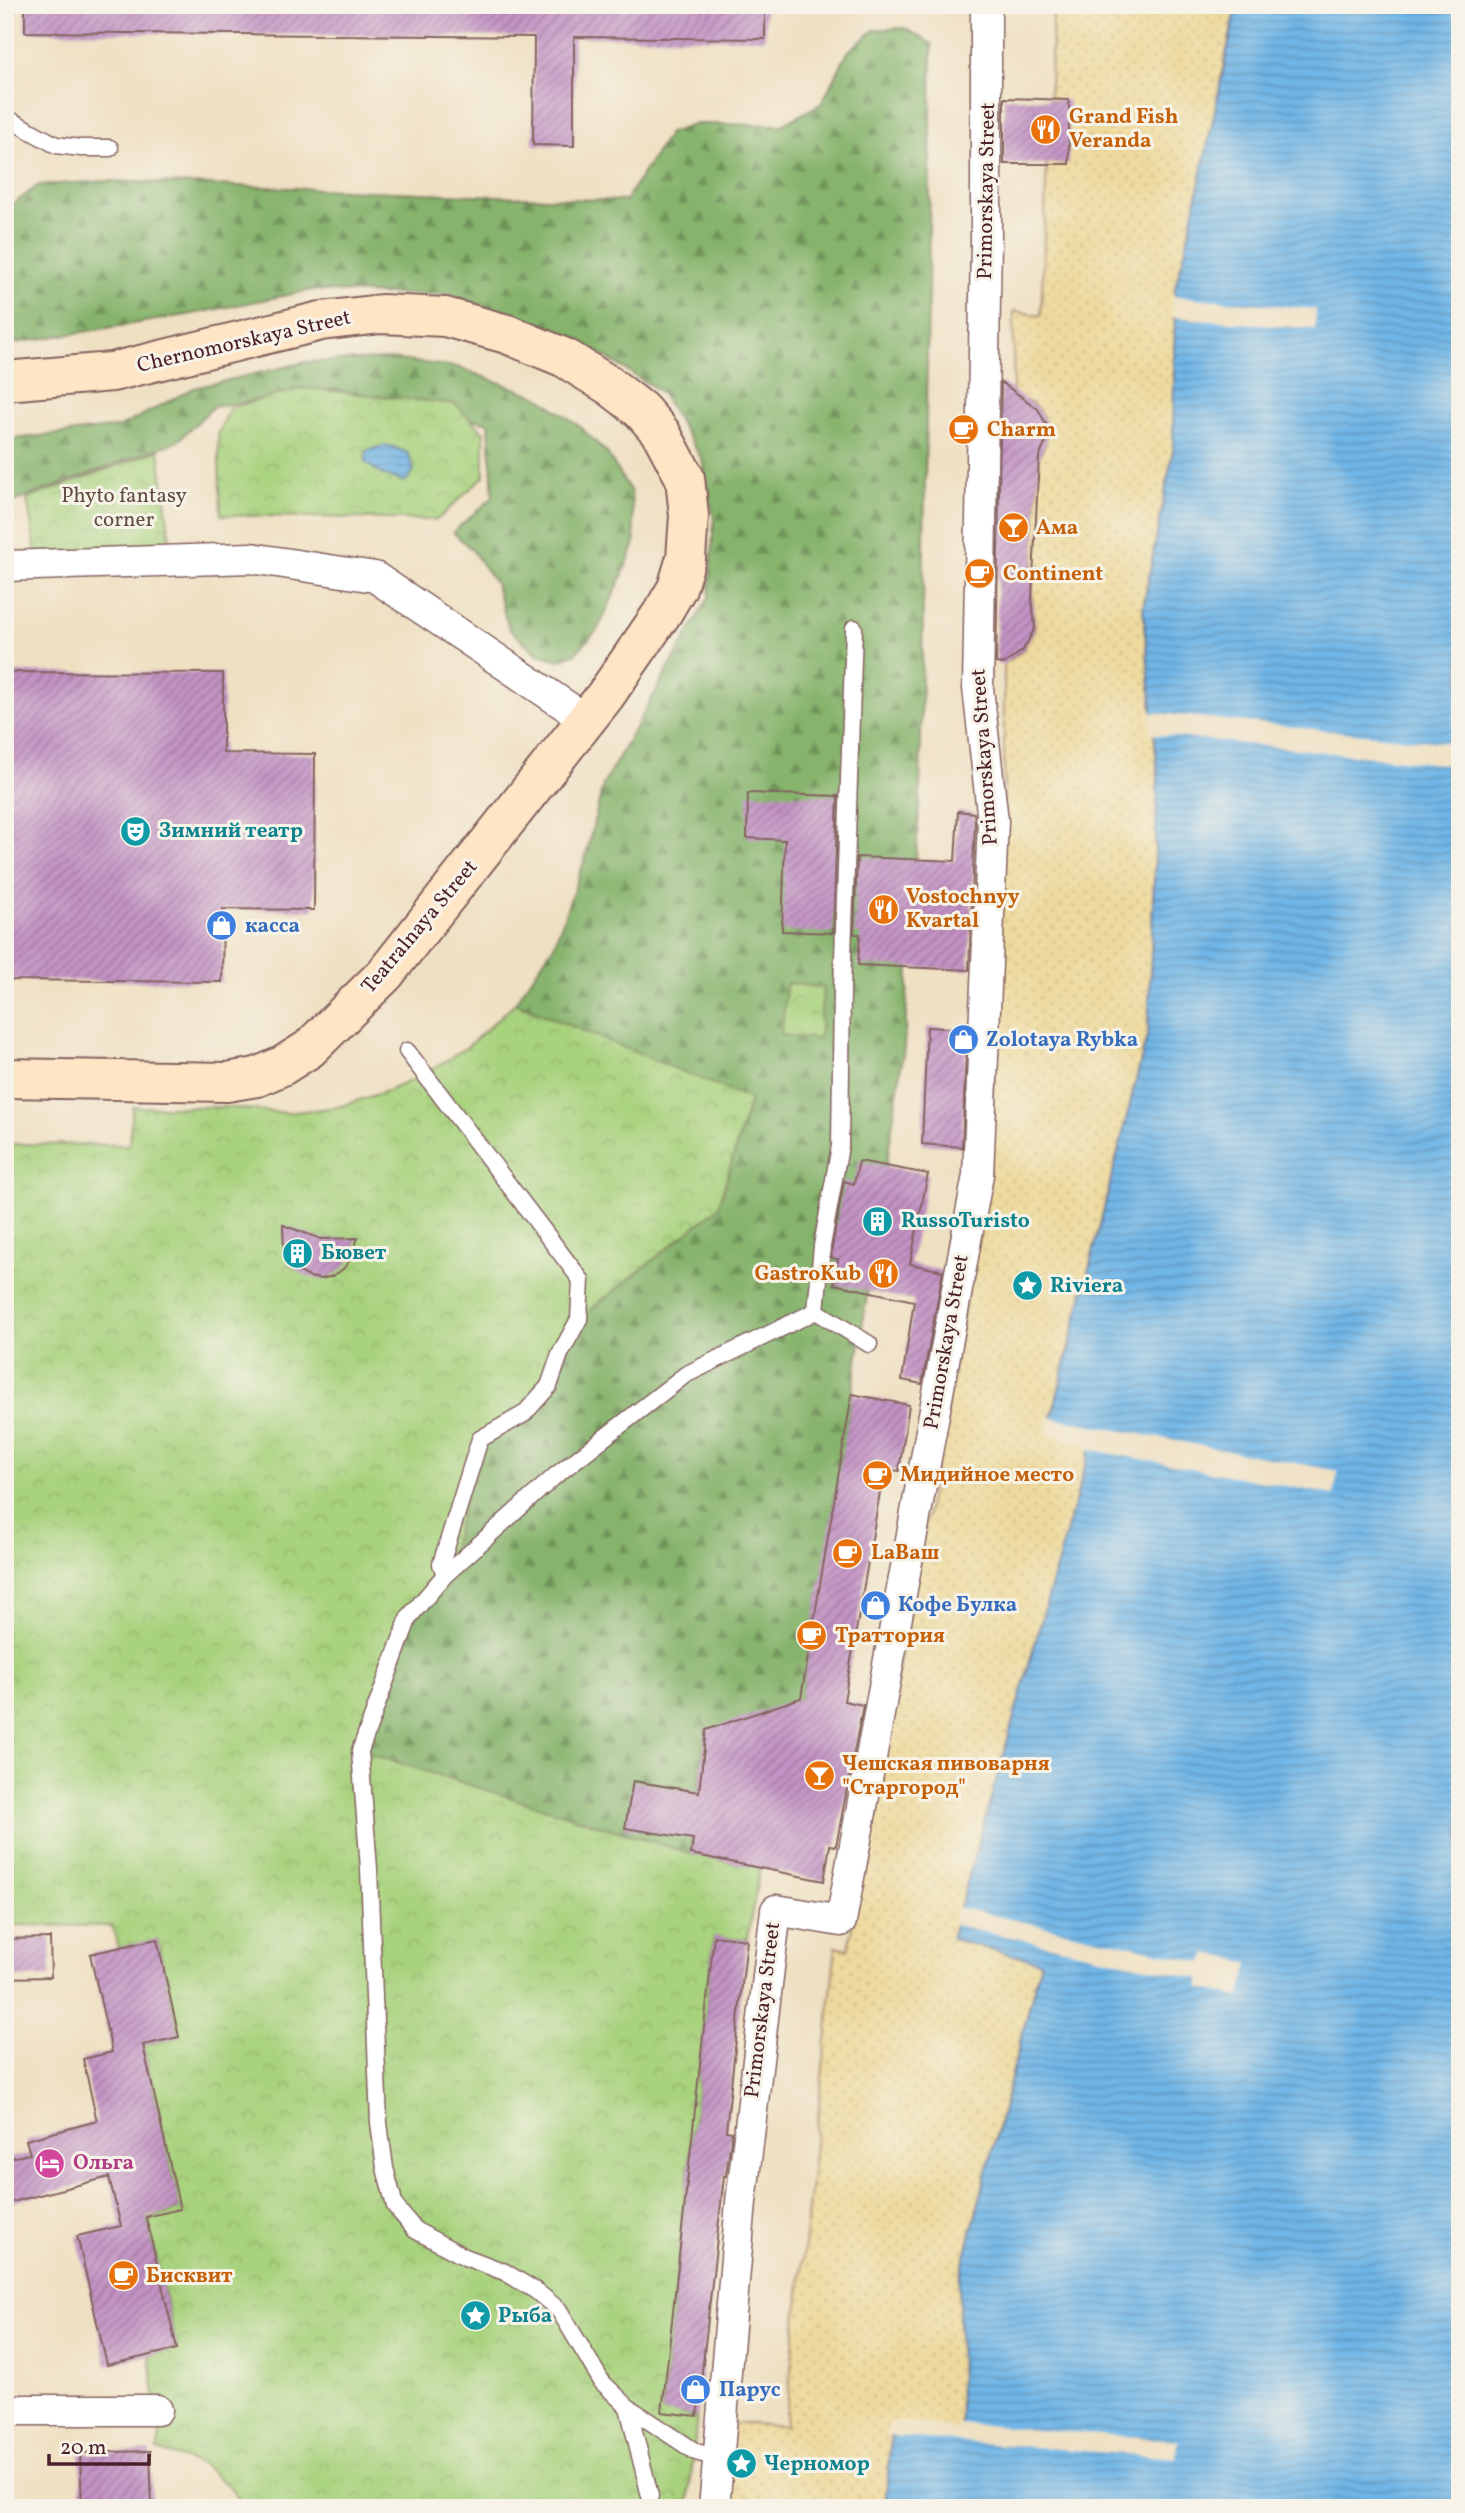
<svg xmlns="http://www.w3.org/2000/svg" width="1465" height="2513" viewBox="0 0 1465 2513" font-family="Vollkorn,serif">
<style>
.forest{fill:url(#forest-firs);stroke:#686a4c;stroke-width:2}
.sand{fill:url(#sand-dots);stroke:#9c7c64;stroke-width:2}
.park{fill:url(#park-crowns);stroke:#797854;stroke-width:2}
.water{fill:url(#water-rules);stroke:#5d6a89;stroke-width:2}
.pier{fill:#efe0c2}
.building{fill:url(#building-hatch)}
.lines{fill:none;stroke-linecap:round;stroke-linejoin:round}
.lane-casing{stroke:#846360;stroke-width:19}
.street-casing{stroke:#846360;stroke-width:33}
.secondary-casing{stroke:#846360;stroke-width:42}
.lane{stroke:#fff;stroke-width:16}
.street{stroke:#fff;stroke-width:30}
.secondary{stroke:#fee5c5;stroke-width:38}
.labels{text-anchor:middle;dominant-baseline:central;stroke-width:6;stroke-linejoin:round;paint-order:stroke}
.food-label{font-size:21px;font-weight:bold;fill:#c56008;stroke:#f7f3e8;text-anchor:start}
.street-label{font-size:21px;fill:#4a1f2b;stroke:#f7f3e8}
.park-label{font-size:21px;fill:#624c40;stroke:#f7f3e8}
.culture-label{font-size:21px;font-weight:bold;fill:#0d838f;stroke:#f7f3e8;text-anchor:start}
.shop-label{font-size:21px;font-weight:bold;fill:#366cbe;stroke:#f7f3e8;text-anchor:start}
.hotel-label{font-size:21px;font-weight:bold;fill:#b23c85;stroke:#f7f3e8;text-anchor:start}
</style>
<defs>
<pattern id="forest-firs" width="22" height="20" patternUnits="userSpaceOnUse" patternTransform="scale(1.75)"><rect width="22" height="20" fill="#86b46c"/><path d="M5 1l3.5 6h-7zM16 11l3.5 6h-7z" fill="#709259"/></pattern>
<pattern id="sand-dots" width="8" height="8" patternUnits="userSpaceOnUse" patternTransform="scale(1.75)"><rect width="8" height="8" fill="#eeda9e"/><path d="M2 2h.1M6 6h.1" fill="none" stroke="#cebb88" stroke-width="1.8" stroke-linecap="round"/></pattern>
<pattern id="park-crowns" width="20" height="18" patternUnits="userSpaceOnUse" patternTransform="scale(1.75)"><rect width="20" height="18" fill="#a8d27d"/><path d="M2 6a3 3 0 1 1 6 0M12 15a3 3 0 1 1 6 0" fill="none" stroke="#92b46c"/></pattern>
<pattern id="water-rules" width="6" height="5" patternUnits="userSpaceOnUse" patternTransform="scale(1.75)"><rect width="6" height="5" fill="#70b6e7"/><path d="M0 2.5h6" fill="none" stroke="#5e93bb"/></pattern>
<pattern id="building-hatch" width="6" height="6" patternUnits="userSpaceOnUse" patternTransform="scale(1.75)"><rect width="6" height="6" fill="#c293c4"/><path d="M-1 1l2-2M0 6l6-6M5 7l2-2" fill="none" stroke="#a0779f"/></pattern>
</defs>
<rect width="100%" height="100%" fill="#f7f3e8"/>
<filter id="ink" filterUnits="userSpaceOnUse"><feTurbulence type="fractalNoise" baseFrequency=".0143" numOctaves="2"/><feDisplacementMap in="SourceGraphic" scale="14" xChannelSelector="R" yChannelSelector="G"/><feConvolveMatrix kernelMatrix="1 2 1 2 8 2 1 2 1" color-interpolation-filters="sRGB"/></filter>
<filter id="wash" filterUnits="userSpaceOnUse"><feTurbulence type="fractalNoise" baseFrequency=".00686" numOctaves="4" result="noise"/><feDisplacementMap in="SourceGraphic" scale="28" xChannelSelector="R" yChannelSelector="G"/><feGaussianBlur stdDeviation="1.57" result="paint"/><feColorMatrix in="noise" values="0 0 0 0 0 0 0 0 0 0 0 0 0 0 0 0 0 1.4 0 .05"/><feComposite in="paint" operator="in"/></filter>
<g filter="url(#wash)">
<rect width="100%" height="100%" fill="#efe0c2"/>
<path class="forest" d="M905,28L932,44L920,795L904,1047L842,1462L798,1718L706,1730L691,1854L360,1751L480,1439L579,1319L718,1208L750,1100L515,1003L554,945L585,859L603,785L709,597L714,520L702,459L661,392L577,339L450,294H383L312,290L187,315L15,343L5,342V210L39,185L110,181L625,201L669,133L696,124L782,125L821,104L848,52L874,30Z
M389,359L457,367L539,397L579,426L607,453L631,492L635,543L621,579L598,629L575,654L560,660L538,654L509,629L495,583L472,550L453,532L493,497L489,423L333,389L213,407L178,441L5,505V440L120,427L194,388L306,362Z"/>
<path class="sand" d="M1053,5H1237L1221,76L1173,451L1143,607L1158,776L1148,1032L1048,1432L1093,1442L952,1939L1041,1961L959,2279L960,2432L892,2424L885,2508H722L727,2423L785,2426L836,1946L848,1949L989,1174L1004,806V664L1023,650L1035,628L1032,599L1039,457C1041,452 1045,446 1046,441C1050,419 1035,398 1013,398L1014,311L1041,316Z"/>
<path class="park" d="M303,388L455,404L484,432V476L437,520L221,515L218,434L230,408Z
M159,450L171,548L36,553L27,499Z
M787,983L823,988L819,1039L781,1035Z
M515,1003L750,1099L718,1208L579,1319L549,1386L480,1439L445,1575L409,1617L361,1751L691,1854L760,1868L747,1940L714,1937L662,2411L697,2416L688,2508H245L230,2487L201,2464L157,2450L160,2437L150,2355L177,2348L147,2220L180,2209L143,2045L179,2037L157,1940L119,1948L112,1926L5,1925V1144L129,1145L133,1107H225L286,1113L338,1107L390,1090L425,1074L467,1047Z"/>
<path class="water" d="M1237,5H1460V2508H885L892,2423L960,2431L959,2280L1041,1962L951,1939L1092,1442L1048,1433L1148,1032L1158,776L1143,608L1173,451L1175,287L1185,252Z
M387,445L408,453L414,470L405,482L381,474L365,462L367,450Z"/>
<path class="pier" d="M1172,296L1316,309L1315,329L1171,317Z
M1149,712L1460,744V766L1151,734Z
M1048,1417L1338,1471L1334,1495L1087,1449L1088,1444L1046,1435Z
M957,1907L1203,1962L1207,1953L1249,1963L1240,1997L1200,1988V1979L952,1924Z
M892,2420L956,2428V2423L1177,2440L1176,2458L887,2436L889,2422Z"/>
<g id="blocks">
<path class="building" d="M25,5H765V39L574,37V146L533,145L534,37L25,32Z
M1004,98L1069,100V164H1004Z
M1001,382L1038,409L1046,424V442L1039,457L1032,599L1035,628L1023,650L1004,664L996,663Z
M5,672L223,673V753L315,754L314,910L223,909L222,982L5,980Z
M748,793L838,796L833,933L782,931L785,840L747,838Z
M958,811L974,813L975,822L969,970L858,965L860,934H854L857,857L955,861Z
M927,1027L967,1029L962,1147L922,1144Z
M859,1161L928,1174L910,1264L943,1271L922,1384L902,1380L914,1301L834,1284L838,1259L831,1258L832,1247L844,1181L854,1184Z
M283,1225L321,1239L358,1238L350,1260L343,1269L333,1276L321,1279L309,1277L298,1271L289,1262L284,1251Z
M852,1394L909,1405L899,1471L884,1469L844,1701L863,1705L836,1846L830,1845L824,1881L691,1854L693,1839L625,1828L633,1781L699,1792L706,1730L801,1698Z
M714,1936L747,1940L726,2131L732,2132L726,2176H724L697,2416L662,2412Z
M50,1938L51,1977L5,1978V1939Z
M157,1939L179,2037L143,2045L180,2209L146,2217L177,2349L107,2365L77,2236L121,2226L109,2177L5,2204V2159L30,2154L26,2140L97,2121L83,2059L112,2052L90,1954Z
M150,2451L152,2508H82L80,2453Z"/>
</g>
</g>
<g filter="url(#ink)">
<use href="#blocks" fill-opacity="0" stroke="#846360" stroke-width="2"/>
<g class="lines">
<defs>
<path id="lane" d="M5,117L56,145L81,148H110
M407,1051L581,1280L579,1319L560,1354L549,1386L524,1414L480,1439L441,1564L445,1575L409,1617L360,1751L369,1869L379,2123L385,2168L395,2206L415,2230L465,2257L505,2272L536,2291L559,2310L602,2382L628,2407L696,2452L717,2458
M816,1311L869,1344
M445,1575L555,1476L685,1375L816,1311L822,1246L840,1146L842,989L854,628
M628,2407L650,2496"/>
<path id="street" d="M5,566L251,558L375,577L587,720
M5,2410H157
M714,2508L741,2202L776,1910L841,1921L978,1175L993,821L978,688L986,242V5"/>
<path id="secondary" d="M5,381L112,372L321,321L381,314L445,317L507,334L565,358L610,386L641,410L661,433L685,478L689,516L686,558L677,588L663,612L605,696L385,974L309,1049L282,1066L257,1077L227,1082L5,1078"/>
</defs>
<use href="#lane" class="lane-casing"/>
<use href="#street" class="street-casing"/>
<use href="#secondary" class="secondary-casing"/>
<use href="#lane" class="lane"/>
<use href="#street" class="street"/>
<use href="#secondary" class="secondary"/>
</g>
</g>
<defs>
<symbol id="restaurant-disc" viewBox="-11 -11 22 22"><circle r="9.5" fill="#e8710a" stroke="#f7f3e8"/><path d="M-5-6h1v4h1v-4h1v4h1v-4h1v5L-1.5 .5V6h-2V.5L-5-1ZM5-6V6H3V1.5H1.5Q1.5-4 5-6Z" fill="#fff"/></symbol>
<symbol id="cafe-disc" viewBox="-11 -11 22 22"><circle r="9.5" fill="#e8710a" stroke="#f7f3e8"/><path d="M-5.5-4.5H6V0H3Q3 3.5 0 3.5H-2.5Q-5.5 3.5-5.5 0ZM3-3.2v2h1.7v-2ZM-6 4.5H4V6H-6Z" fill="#fff"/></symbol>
<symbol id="bar-disc" viewBox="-11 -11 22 22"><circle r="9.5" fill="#e8710a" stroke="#f7f3e8"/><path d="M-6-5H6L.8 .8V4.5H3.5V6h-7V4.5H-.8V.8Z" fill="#fff"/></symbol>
<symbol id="theatre-disc" viewBox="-11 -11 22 22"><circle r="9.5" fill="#0f9aa8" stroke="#f7f3e8"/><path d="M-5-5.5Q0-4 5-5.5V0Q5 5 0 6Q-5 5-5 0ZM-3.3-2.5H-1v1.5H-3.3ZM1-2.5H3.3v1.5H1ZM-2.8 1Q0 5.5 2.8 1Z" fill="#fff"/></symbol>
<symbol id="shop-disc" viewBox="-11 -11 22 22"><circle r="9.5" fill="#3f7fe0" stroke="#f7f3e8"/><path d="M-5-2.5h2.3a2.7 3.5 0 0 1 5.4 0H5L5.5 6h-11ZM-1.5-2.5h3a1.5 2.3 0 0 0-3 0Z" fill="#fff"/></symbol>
<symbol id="building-disc" viewBox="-11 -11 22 22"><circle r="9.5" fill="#0f9aa8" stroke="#f7f3e8"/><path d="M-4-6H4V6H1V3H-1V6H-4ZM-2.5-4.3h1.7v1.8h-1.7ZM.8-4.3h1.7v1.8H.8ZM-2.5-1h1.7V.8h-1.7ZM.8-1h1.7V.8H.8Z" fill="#fff"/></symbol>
<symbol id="sight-disc" viewBox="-11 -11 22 22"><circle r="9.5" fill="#0f9aa8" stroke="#f7f3e8"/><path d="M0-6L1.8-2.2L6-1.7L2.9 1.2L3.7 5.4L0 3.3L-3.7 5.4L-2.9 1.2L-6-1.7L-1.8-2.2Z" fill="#fff"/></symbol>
<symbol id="hotel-disc" viewBox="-11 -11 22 22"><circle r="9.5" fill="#d1479c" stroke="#f7f3e8"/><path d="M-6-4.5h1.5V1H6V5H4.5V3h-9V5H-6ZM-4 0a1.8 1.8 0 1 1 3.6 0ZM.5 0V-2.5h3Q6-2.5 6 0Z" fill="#fff"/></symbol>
</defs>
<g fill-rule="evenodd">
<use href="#restaurant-disc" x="1028" y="112" width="35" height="35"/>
<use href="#cafe-disc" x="946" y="412" width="35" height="35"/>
<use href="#bar-disc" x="996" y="510" width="35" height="35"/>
<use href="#cafe-disc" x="962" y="556" width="35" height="35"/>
<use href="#theatre-disc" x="118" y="814" width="35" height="35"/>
<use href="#restaurant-disc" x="866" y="892" width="35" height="35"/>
<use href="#shop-disc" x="204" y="908" width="35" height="35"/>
<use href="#shop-disc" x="946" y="1022" width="35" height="35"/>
<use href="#building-disc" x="860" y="1204" width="35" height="35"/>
<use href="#building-disc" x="280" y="1236" width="35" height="35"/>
<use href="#restaurant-disc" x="866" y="1256" width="35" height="35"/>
<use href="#sight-disc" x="1010" y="1268" width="35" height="35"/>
<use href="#cafe-disc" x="860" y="1458" width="35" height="35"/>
<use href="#cafe-disc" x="830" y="1536" width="35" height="35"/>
<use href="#shop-disc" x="858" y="1588" width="35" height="35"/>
<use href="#cafe-disc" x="794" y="1618" width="35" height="35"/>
<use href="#bar-disc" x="802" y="1758" width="35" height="35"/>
<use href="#hotel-disc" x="32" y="2146" width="35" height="35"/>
<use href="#cafe-disc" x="106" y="2258" width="35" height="35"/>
<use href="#sight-disc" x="458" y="2298" width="35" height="35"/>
<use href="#shop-disc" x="678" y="2372" width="35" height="35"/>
<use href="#sight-disc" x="724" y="2446" width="35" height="35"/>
</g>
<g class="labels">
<g class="food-label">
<text x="1069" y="117">Grand Fish<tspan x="1069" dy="24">Veranda</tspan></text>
<text x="987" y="430">Charm</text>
<text x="1036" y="528">Ама</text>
<text x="1003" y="574">Continent</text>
<text x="906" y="897">Vostochnyy<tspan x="906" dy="24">Kvartal</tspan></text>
<text x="861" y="1274" text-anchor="end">GastroKub</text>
<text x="900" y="1475">Мидийное место</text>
<text x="871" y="1553">LaВаш</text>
<text x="835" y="1636">Траттория</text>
<text x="842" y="1764">Чешская пивоварня<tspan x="842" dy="24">"Старгород"</tspan></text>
<text x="146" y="2276">Бисквит</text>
</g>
<g class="street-label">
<text transform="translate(987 191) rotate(-89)">Primorskaya Street</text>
<text transform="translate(244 342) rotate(-13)">Chernomorskaya Street</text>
<text transform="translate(985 757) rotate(-94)">Primorskaya Street</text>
<text transform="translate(420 927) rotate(-50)">Teatralnaya Street</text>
<text transform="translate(947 1342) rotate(-80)">Primorskaya Street</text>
<text transform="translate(763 2010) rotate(-83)">Primorskaya Street</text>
</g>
<g class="park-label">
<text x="124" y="496">Phyto fantasy<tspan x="124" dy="24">corner</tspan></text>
</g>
<g class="culture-label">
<text x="159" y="831">Зимний театр</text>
<text x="901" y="1221">RussoTuristo</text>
<text x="321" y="1253">Бювет</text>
<text x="1050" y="1286">Riviera</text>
<text x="498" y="2316">Рыба</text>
<text x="764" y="2464">Черномор</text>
</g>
<g class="shop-label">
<text x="245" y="926">касса</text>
<text x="986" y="1040">Zolotaya Rybka</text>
<text x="898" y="1605">Кофе Булка</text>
<text x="719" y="2390">Парус</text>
</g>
<g class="hotel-label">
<text x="73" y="2163">Ольга</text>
</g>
</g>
<rect width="1465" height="2513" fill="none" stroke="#f7f3e8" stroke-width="28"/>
<path d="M49 2454v10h100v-10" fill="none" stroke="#4a1f2b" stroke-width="3.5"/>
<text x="60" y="2454" font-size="21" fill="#4a1f2b" stroke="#f7f3e8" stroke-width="5" paint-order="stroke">20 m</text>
</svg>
